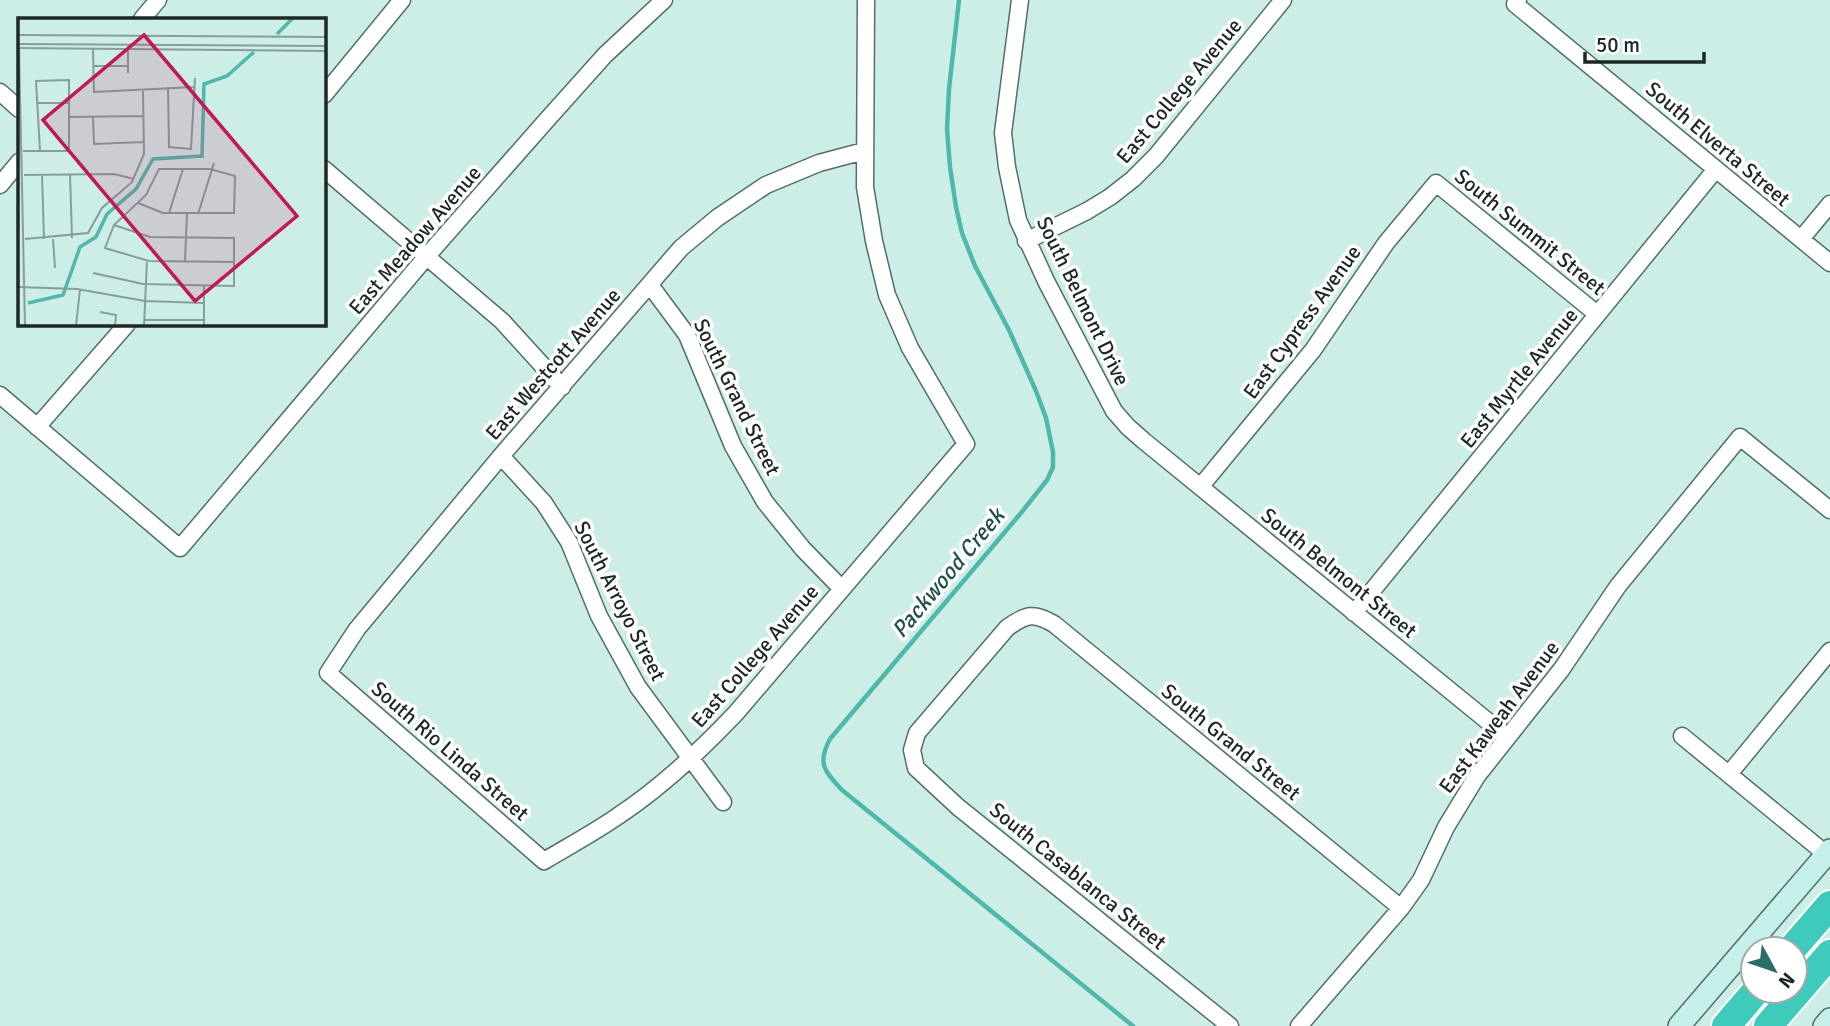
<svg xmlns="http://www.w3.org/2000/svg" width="1830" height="1026" viewBox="0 0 1830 1026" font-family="Signika,sans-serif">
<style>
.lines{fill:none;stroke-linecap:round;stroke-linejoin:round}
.stream{stroke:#50b8ab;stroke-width:4.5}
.street-casing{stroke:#526f6a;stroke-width:19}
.secondary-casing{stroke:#526f6a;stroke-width:24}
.highway-casing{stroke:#fff;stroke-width:32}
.street{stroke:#fff;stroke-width:16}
.secondary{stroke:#c5efeb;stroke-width:21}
.highway{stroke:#3fcbbb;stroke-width:28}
.labels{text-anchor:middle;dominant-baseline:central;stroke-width:7;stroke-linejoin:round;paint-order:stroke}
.street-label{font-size:21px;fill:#1c2826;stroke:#fff}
.water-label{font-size:23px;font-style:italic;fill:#23504a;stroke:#fff}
.inset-river{fill:none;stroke:#50b8ab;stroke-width:3.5}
.inset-road{fill:none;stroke:#869e9a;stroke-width:2}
.view{fill:#c2185b;fill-opacity:0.15;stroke:#c2185b;stroke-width:3.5}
.inset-edge{fill:none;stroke:#1c2826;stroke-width:3.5}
</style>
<rect width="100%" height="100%" fill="#cdede7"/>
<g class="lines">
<path class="stream" d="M959,0L949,89L947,129L950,167L956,207L962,233L975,266L1009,330L1036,391L1046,418L1053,452V467L1047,480L1021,513L830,739C817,763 824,771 842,790L1133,1026"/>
<defs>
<path id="street" d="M1020,0L1003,133L1007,167L1018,220L1047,283L1114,411L1128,427L1144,441L1507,737
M1518,0L1515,4L1830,263
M142,19L158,0
M0,92L19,109
M324,95L402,0
M864,151L819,163L766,185L717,218L681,248L501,456L357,629L328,673L544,861C569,846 595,832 618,816C662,787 700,751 736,713L966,444L910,348L887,295L874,241L865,187L866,0
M324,169L502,321L562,387
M0,185L19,162
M1801,239L1830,204
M1026,241L1087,211L1110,197L1133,179L1156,156L1283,0
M650,285L687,335L733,446L765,502L803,549L842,589
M0,395L180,548L427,256L545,122L605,55L664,0
M37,427L127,324
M501,456L544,503L569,542L599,616L638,687L723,802
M1201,486L1313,350L1386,243L1436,183L1597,314
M1354,613L1716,169
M1682,736L1826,854
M1729,774L1830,651
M1230,1026L958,807L916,768L912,750L917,733L1007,628C1026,614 1034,612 1054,624L1401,908
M1299,1026L1401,908L1421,880L1446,827L1477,776L1561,670L1618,586L1740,437L1830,510"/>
<path id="secondary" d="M1679,1026L1830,850
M1824,1026L1830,1019"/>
<path id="highway" d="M1792,949L1830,905
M1726,1026L1756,991
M1768,1026L1830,954"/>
</defs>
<use href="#street" class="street-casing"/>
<use href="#secondary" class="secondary-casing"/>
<use href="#highway" class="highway-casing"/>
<use href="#street" class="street"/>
<use href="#secondary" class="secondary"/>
<use href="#highway" class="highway"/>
</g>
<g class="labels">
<g class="street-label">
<text transform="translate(1179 91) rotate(-50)">East College Avenue</text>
<text transform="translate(1718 144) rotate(40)">South Elverta Street</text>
<text transform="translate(1530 232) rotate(39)">South Summit Street</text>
<text transform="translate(415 240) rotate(-49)">East Meadow Avenue</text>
<text transform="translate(1083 301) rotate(64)">South Belmont Drive</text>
<text transform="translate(1302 322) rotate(-54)">East Cypress Avenue</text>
<text transform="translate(553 364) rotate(-49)">East Westcott Avenue</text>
<text transform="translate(1519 378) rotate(-51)">East Myrtle Avenue</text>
<text transform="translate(737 397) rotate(64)">South Grand Street</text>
<text transform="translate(1339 573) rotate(39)">South Belmont Street</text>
<text transform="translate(620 601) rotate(63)">South Arroyo Street</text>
<text transform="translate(755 656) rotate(-49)">East College Avenue</text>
<text transform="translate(1499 717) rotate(-53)">East Kaweah Avenue</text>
<text transform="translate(1231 742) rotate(39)">South Grand Street</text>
<text transform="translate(450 751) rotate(41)">South Rio Linda Street</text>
<text transform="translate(1078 876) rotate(39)">South Casablanca Street</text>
</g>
<g class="water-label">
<text transform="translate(948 573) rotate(-50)">Packwood Creek</text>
</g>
</g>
<g transform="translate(18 18)">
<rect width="308" height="308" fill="#cdede7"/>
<path class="inset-river" d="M259,16L275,0M10,285L45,277L62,229L78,219L89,196L118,171L135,141L184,138L186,66L209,58L236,34"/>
<path class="inset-road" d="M0,17L308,19M0,26L308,28M0,30L308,33M1,30L7,308M75,31L76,74L176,69M110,31V55M75,48H110M150,69L151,129L173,131L177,60M20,85H51M51,99L125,98M75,99L76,126L125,124M5,133H51V62L18,63L22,133M52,156L54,220M6,157L96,156L116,161M24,157L26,221M120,185L145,195H216L217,158L192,151H141L128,177L96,207L87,230L131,243L216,244M151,195L165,151M180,196L196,145M7,221L70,215L84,190L114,164L126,136L125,73M35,221L37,250M167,243L169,195M75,255L125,266L216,268V220L132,219L96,207M0,269L59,271L127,283L186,285M82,294L98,297L97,308M126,302H186M58,308L62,271M126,308L129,242M186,308V268"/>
<path class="view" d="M126,17L279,198L177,283L25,102Z"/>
<rect width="308" height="308" class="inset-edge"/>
</g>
<g transform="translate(1774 970) rotate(130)"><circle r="33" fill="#ffffff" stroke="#a4a9a8" stroke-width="2"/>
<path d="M0-5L12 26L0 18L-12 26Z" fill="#287067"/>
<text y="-10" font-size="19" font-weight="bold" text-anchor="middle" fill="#1c2826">N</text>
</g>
<path d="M1585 52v10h119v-10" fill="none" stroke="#1c2826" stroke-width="3.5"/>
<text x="1596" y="52" font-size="21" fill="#1c2826" stroke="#ffffff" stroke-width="5" paint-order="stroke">50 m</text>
</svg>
